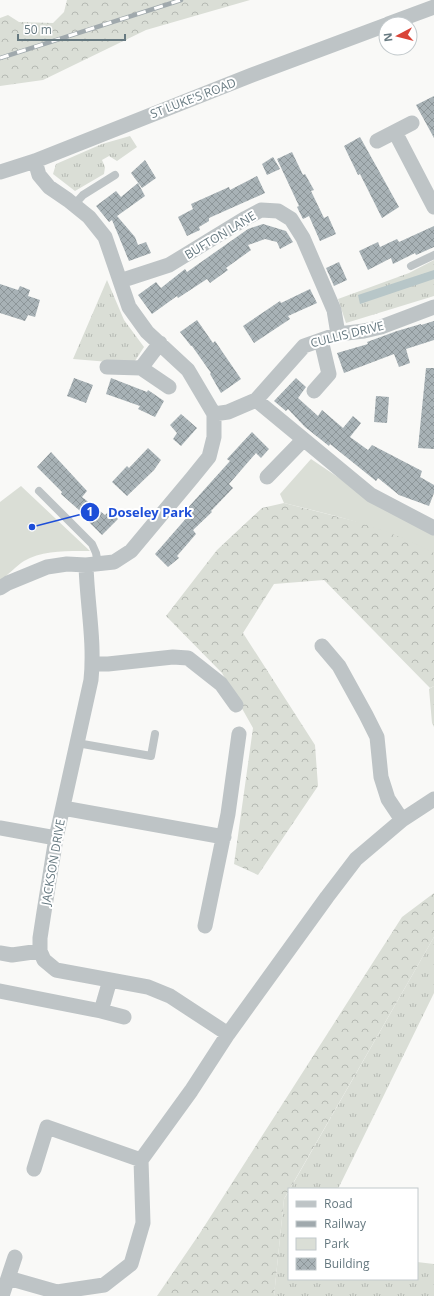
<svg xmlns="http://www.w3.org/2000/svg" width="434" height="1296" viewBox="0 0 434 1296" font-family="'Open Sans',sans-serif">
<style>
.grass{fill:url(#grass-tufts)}
.forest{fill:url(#forest-crowns)}
.park{fill:#daded6}
.water{fill:#b7c6c8}
.building{fill:url(#building-cross-hatch)}
.lines{fill:none;stroke-linecap:round;stroke-linejoin:round}
.service{stroke:#bec4c6;stroke-width:8}
.minor{stroke:#bec4c6;stroke-width:15}
.rail-casing{stroke:#a0a9ad;stroke-width:4.5}
.rail{stroke:#fff;stroke-width:3;stroke-dasharray:9;stroke-linecap:butt}
.labels{text-anchor:middle;dominant-baseline:central;stroke-width:4;stroke-linejoin:round;paint-order:stroke}
.street-label{font-size:12px;fill:#667980;stroke:#fff}
.leader{fill:none;stroke:#1d4ed8;stroke-width:1.5}
.callout-dot{fill:#1d4ed8;stroke:#fff;stroke-width:1.5}
.mark-label{font-size:12px;text-anchor:middle;font-weight:bold;fill:#fff}
.callout-label{font-size:13px;text-anchor:middle;font-weight:bold;fill:#1d4ed8;stroke:#fff;stroke-width:4;stroke-linejoin:round;paint-order:stroke}
</style>
<defs>
<pattern id="grass-tufts" width="24" height="20" patternUnits="userSpaceOnUse"><rect width="24" height="20" fill="#daded6"/><path d="M3 7l-1-3M5 7V3M7 7l1-3M15 17l-1-3M17 17v-4M19 17l1-3" fill="none" stroke="#b5b9b3"/></pattern>
<pattern id="forest-crowns" width="20" height="18" patternUnits="userSpaceOnUse"><rect width="20" height="18" fill="#daded6"/><path d="M2 6a3 3 0 1 1 6 0M12 15a3 3 0 1 1 6 0" fill="none" stroke="#b5b9b3"/></pattern>
<pattern id="building-cross-hatch" width="8" height="8" patternUnits="userSpaceOnUse"><rect width="8" height="8" fill="#a8b2b6"/><path d="M0 0l8 8M0 8l8-8" fill="none" stroke="#8d9699"/></pattern>
</defs>
<rect width="100%" height="100%" fill="#f9f9f7"/>
<path class="grass" d="M130,136L137,147L117,161L109,156L102,160L105,167L104,174L75,191L53,174L56,164L102,144Z
M434,260V296L346,323L338,299L409,273Z
M107,280L124,320L144,347L133,364L73,359Z
M434,686V727L432,723L429,689Z
M434,937V993L338,1189H290Z
M289,1191V1279H417V1262L434,1264V1296H274L284,1199Z"/>
<path class="forest" d="M67,0H250L146,30L43,80L0,86V18L8,15L19,22L53,23L64,12Z
M284,503L390,530L434,550V686L430,688L324,580L274,584L243,633L315,745L318,786L258,875L234,864L253,728L222,673L166,616L217,550L262,508Z
M434,893V937L284,1199L274,1296H157L200,1233L402,917Z"/>
<path class="park" d="M311,459L391,513L434,534V553C386,527 336,516 284,503L280,494Z
M21,486L90,551C69,551 42,550 24,561C16,566 8,575 0,581V502Z"/>
<path class="water" d="M434,270V279L360,304L358,295Z"/>
<path class="building" d="M434,96V138L416,105Z
M360,137L399,207L382,218L360,174L358,175L344,146Z
M292,152L303,175L305,174L314,190L311,191L324,218L328,216L336,234L320,241L309,216L303,219L297,207L299,206L277,159Z
M273,157L280,169L267,175L262,164Z
M145,160L156,178L142,188L131,173Z
M257,176L265,193L209,218V221L199,227L200,230L187,236L178,217L193,209L191,204L229,187L230,190Z
M138,183L145,196L117,216L135,237L138,245L146,242L151,253L129,261L112,220L109,222L96,206L116,191L121,197Z
M263,224L286,231L293,242L280,249L277,242L265,239L248,245L251,250L226,268L228,270L210,283L207,279L178,298L177,296L152,314L138,295L156,282L161,288L185,269L187,272L248,229Z
M434,226V247L416,255L415,253L393,264L391,258L368,270L359,251L378,242L380,247L397,239L399,242Z
M339,262L347,280L334,286L326,268Z
M0,284L18,290L20,286L30,290L28,296L40,300L35,317L28,315L25,321L0,313Z
M310,289L317,303L288,316L290,319L254,343L243,326L280,301L281,303Z
M197,320L213,343L215,341L241,379L221,393L210,374L211,373L192,346H191L180,332Z
M434,321V340L406,349L410,363L399,367L394,354L344,373L337,353L368,344L367,342L397,331L421,324V325Z
M426,368H434V449L418,448Z
M74,378L93,385L86,403L67,396Z
M111,378L147,392L148,390L164,401L155,417L138,409L140,406L106,394Z
M296,378L306,387L298,398L318,416L322,410L343,428L353,416L361,423L350,437L368,450L372,445L422,471L420,477L434,485V493L429,506L399,495L378,478L376,481L330,444L329,446L305,427L288,409L286,411L274,401Z
M376,396L389,397L387,423L374,422Z
M181,414L197,428L181,446L173,439L177,433L170,425Z
M252,432L269,449L261,458L256,453L229,484L233,488L211,511L212,512L193,530L196,534L177,556L179,558L168,567L155,554L189,515L185,511L230,461L227,459Z
M148,448L161,460L154,470L127,496L112,482L127,466L129,468Z
M51,452L87,491L82,497L105,515L110,510L118,519L102,535L87,520L88,518L61,494L62,492L37,467Z"/>
<g class="lines">
<path class="service" d="M74,205L83,195L115,175
M411,266L434,255
M39,491L92,544L96,553L98,564
M77,743L151,756L155,734"/>
<path class="minor" d="M388,24L434,7
M395,132L434,207
M377,141L412,123
M0,172L35,161L252,75L386,25
M120,281L169,265L246,218L261,210L278,211L291,219L303,238L334,310L338,334
M107,367L141,368L160,343
M141,368L169,387
M314,391L329,374L321,340
M256,400L371,495L434,528
M214,414L228,412L256,400L304,346L338,334L364,331L381,327L434,307
M267,477L303,440
M86,565C87,604 95,641 91,680L56,838L44,912L40,938V951L44,960L56,970L148,987L170,996L228,1034
M0,588L8,583L47,567L67,564L86,565L114,562L131,551L192,478L209,457L214,437V414L188,370L147,332L129,307L105,237L89,217L68,200L49,187L39,175L35,161
M322,646L339,666L366,715L377,737L381,777L388,799L402,820
M93,664H108L173,657L188,658L221,684L236,705
M63,808L224,837
M0,828L56,838
M205,926L228,814L239,734
M0,953L12,955L40,951
M0,991L101,1011L110,980
M101,1011L124,1017
M34,1169L47,1127L141,1160
M8,1278L15,1257
M2,1296L8,1278L57,1292L104,1285L131,1264L143,1223L141,1160L191,1091L228,1034L327,897L356,859L402,820L434,799"/>
<defs>
<path id="rail" d="M0,58L181,0"/>
</defs>
<use href="#rail" class="rail-casing"/>
<use href="#rail" class="rail"/>
</g>
<g class="labels">
<g class="street-label">
<text transform="translate(193 98) rotate(-21)">ST LUKE'S ROAD</text>
<text transform="translate(220 235) rotate(-31)">BUFTON LANE</text>
<text transform="translate(347 334) rotate(-14)">CULLIS DRIVE</text>
<text transform="translate(53 862) rotate(-80)">JACKSON DRIVE</text>
</g>
</g>
<path class="leader" d="M32 527L90 512"/>
<g class="callout-dot">
<circle cx="32" cy="527" r="4"/>
<circle cx="90" cy="512" r="10"/>
</g>
<g class="mark-label">
<text x="90" y="516">1</text>
</g>
<g class="callout-label">
<text x="150" y="517">Doseley Park</text>
</g>
<rect x="288" y="1188" width="130" height="92" fill="#ffffff" stroke="#c2c9cc"/>
<rect x="296" y="1201" width="20" height="6" fill="#bec4c6" stroke="#c2c9cc"/>
<text x="324" y="1208" font-size="12" fill="#667980">Road</text>
<rect x="296" y="1221" width="20" height="6" fill="#a0a9ad" stroke="#c2c9cc"/>
<text x="324" y="1228" font-size="12" fill="#667980">Railway</text>
<rect x="296" y="1238" width="20" height="12" fill="#daded6" stroke="#c2c9cc"/>
<text x="324" y="1248" font-size="12" fill="#667980">Park</text>
<rect x="296" y="1258" width="20" height="12" fill="url(#building-cross-hatch)" stroke="#c2c9cc"/>
<text x="324" y="1268" font-size="12" fill="#667980">Building</text>
<g transform="translate(398 36) rotate(263)"><circle r="19" fill="#ffffff" stroke="#c2c9cc"/>
<path d="M0-3L7 15L0 10L-7 15Z" fill="#d94438"/>
<text y="-6" font-size="11" font-weight="bold" text-anchor="middle" fill="#667980">N</text>
</g>
<path d="M18 34v6h107v-6" fill="none" stroke="#667980" stroke-width="2"/>
<text x="24" y="34" font-size="12" fill="#667980" stroke="#ffffff" stroke-width="3" paint-order="stroke">50 m</text>
</svg>
